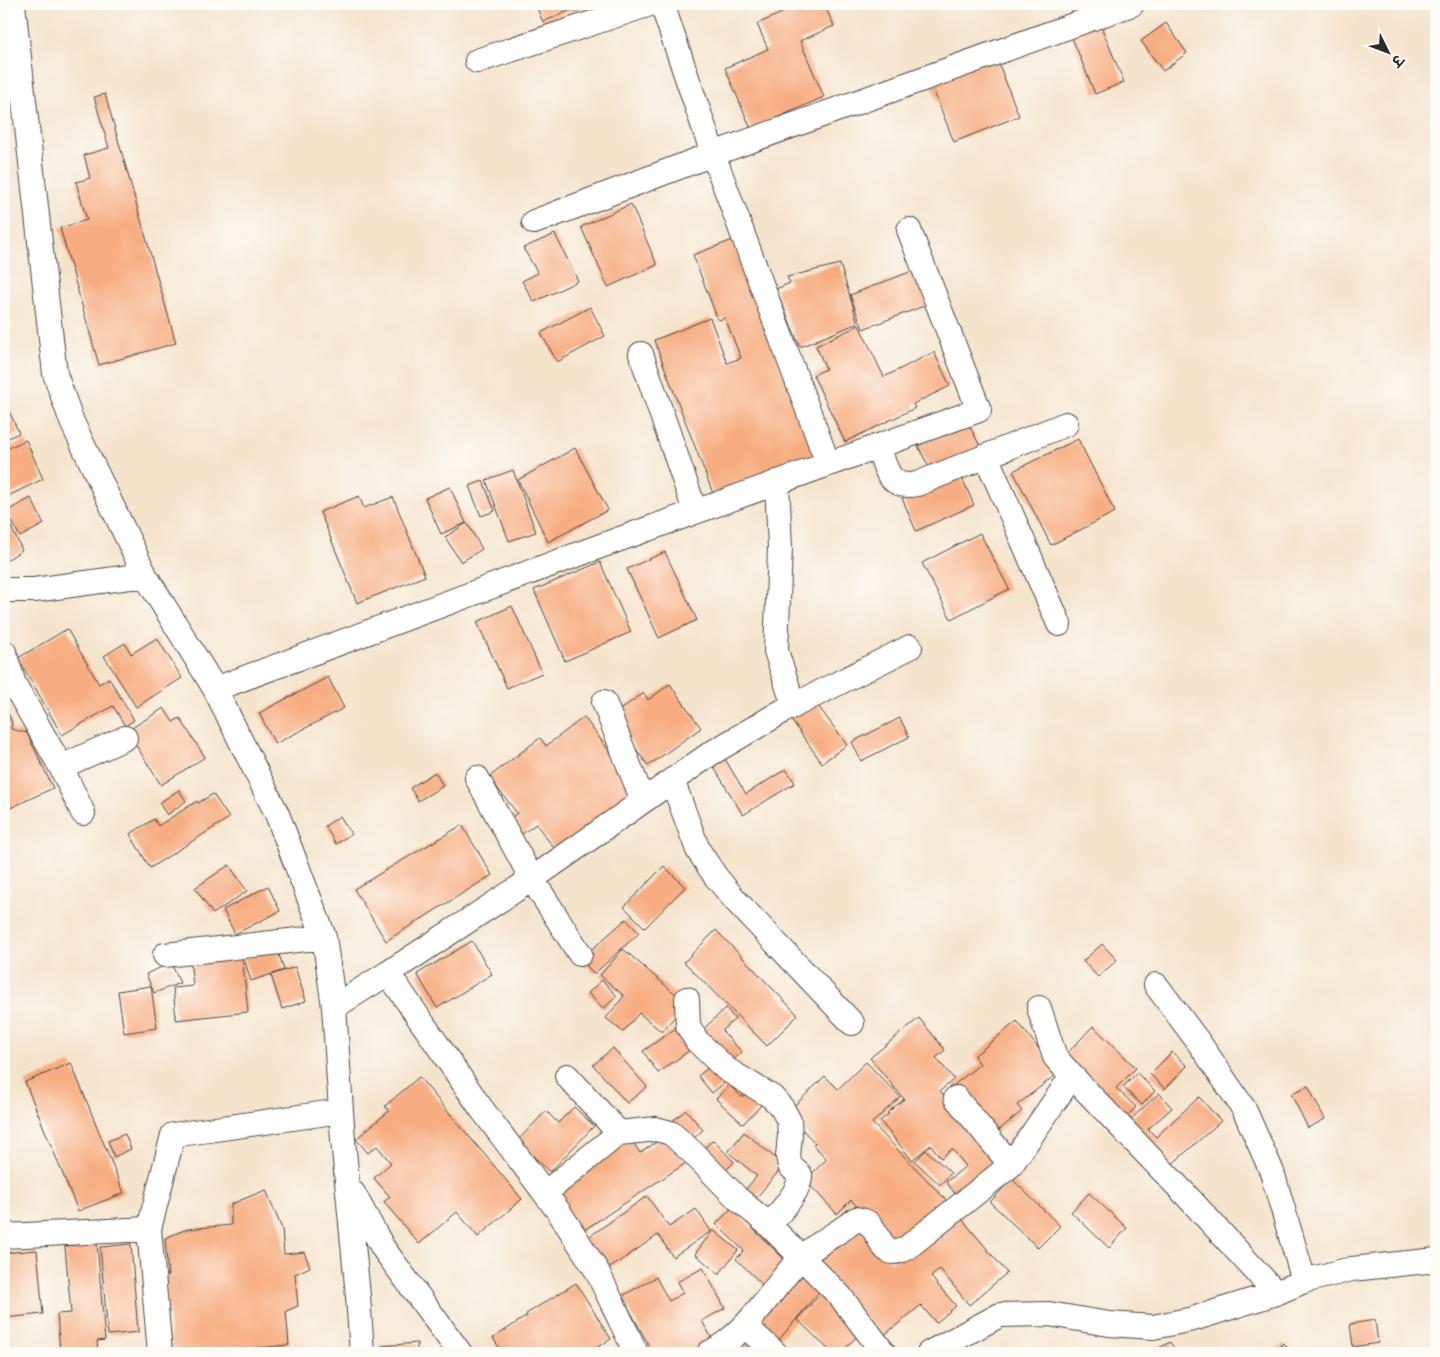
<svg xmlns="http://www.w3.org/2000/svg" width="1440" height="1357" viewBox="0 0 1440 1357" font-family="'Shantell Sans','Playpen Sans Deva',sans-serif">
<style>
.building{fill:#f7ad81}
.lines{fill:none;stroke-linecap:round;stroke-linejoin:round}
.minor-casing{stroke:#494743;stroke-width:26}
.minor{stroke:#fff;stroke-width:24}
</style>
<rect width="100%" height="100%" fill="#fdfcf7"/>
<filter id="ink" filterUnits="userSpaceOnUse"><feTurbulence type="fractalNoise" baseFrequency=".02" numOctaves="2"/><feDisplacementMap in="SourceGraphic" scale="10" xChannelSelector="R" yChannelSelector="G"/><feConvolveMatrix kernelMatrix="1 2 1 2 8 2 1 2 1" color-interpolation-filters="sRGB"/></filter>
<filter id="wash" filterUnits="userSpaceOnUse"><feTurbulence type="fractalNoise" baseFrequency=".0096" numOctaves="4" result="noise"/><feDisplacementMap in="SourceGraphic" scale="20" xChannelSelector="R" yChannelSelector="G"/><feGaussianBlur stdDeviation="1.12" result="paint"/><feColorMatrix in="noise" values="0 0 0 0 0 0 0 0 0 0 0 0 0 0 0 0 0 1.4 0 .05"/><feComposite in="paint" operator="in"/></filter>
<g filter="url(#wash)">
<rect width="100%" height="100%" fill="#f5e4cc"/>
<g id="blocks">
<path class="building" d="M535,4H593L575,11L573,9L543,22Z
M780,4H824L834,26L800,41L824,97L751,129L725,68L768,49L757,24L784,12Z
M1098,19L1124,82L1095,94L1069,30Z
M1166,23L1187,53L1163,71L1141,41Z
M995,54L1019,116L954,142L929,79Z
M105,94L176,343L99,365L60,228L87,220L76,182L90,178L84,155L109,148L94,97Z
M631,204L657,265L608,287L581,227Z
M555,234L578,281L534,302L522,281L538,273L523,248Z
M733,240L816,456L714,496L654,340L710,318L727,363L741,358L725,318L718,320L693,255Z
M840,264L858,323L800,347L776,289L790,283L787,277Z
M920,268L932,303L863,329L850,295Z
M590,307L605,336L557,362L541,333Z
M859,325L884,377L934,352L950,386L913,404L915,408L845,442L813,375L826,369L816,346Z
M4,400L19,433L4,440Z
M967,421L981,448L932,473L918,446Z
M1078,439L1115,512L1051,545L1013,471Z
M26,440L43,479L4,498V450Z
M575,448L608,510L548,542L518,480Z
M513,470L536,532L509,541L486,480Z
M960,473L974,505L916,531L902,498Z
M483,481L495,511L481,516L469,486Z
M450,487L466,523L441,534L425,498Z
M359,496L364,508L393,497L425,576L357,603L320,512Z
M31,498L44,524L20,537L7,511Z
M4,512L22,550L4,562Z
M467,523L482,549L461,562L445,537Z
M980,533L1009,589L951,619L922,563Z
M665,552L697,620L659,638L627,569Z
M600,562L631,632L565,661L534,590Z
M512,606L542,673L507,688L477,622Z
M67,629L99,684L109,678L134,720L125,726L113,706L62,735L18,658Z
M157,638L182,678L136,707L104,656L125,643L131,654Z
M328,677L344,708L275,744L259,713Z
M670,684L701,728L648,766L612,715L644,693L648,700Z
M813,699L847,745L822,763L789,717Z
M4,704L12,723L11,729L27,733L53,788L4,811Z
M164,708L173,722L180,718L205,757L161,785L127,731Z
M584,717L621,767L617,770L634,793L557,852L536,824L519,836L508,820L517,813L489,777L540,738L546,746Z
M900,718L909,737L861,761L852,742Z
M722,754L746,794L786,769L795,783L743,815L710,761Z
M435,772L443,786L418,801L410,788Z
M179,790L186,801L167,815L159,803Z
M213,794L229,818L150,868L130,834L154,819L158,826L197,801L198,803Z
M340,816L351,834L336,844L325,826Z
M462,825L492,875L386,941L354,889Z
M229,865L247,891L213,914L195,888Z
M664,866L685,887L645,928L624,907Z
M268,886L280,911L235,934L223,910Z
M626,919L639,933L594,974L581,959Z
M716,930L798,1015L767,1046L684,962Z
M472,941L492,974L437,1008L417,974Z
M1102,944L1117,960L1098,977L1083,961Z
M277,948L284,970L251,981L244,959Z
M623,949L686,1003L662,1032L639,1013L623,1032L606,1018L624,996L600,975Z
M242,954L248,1012L176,1020L173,988L193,986L190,959Z
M171,963L180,983L154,993L146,974Z
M295,967L306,1001L282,1009L271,975Z
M602,980L617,996L603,1009L588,993Z
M151,986L157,1028L124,1033L118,991Z
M726,1008L735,1019L722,1031L742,1052L726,1067L697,1035Z
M919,1018L945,1050L936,1058L954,1079L940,1091L999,1162L958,1197L946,1182L966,1166L952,1149L941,1158L931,1145L912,1160L880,1121L889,1114L887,1113L904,1099L870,1058Z
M1017,1021L1058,1073L1017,1105L1022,1111L994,1134L954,1085L980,1064L974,1056Z
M682,1024L697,1045L658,1073L643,1051Z
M1093,1026L1136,1068L1116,1088L1136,1107L1126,1117L1064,1057Z
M613,1048L647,1087L627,1103L593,1065Z
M1172,1052L1187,1066L1165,1089L1150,1074Z
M715,1062L729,1079L712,1093L698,1076Z
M866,1062L900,1097L872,1123L949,1203L900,1251L851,1200L837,1214L805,1180L827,1159L813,1145L815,1143L787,1113L825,1076L838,1089Z
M71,1063L124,1193L78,1211L25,1082Z
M1137,1073L1155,1091L1142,1105L1123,1087Z
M419,1077L522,1199L478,1237L457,1212L419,1244L384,1202L390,1197L374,1178L391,1163L377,1146L368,1153L356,1139L389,1111L385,1106Z
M729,1085L742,1097L752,1086L766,1100L743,1124L716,1099Z
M1308,1086L1325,1119L1308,1128L1291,1094Z
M1159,1093L1172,1108L1148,1129L1156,1137L1199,1097L1221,1121L1170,1166L1129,1121Z
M574,1107L594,1126L550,1172L517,1141L546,1111L558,1123Z
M686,1110L703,1130L687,1144L670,1123Z
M744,1132L784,1165L750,1205L740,1196L757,1176L728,1152Z
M125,1134L131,1149L114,1157L108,1141Z
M667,1135L686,1163L578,1234L551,1192L629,1136L640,1153Z
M713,1140L734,1162L721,1175L699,1153Z
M926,1150L951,1173L940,1185L915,1161Z
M1012,1179L1060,1226L1038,1248L990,1202Z
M266,1190L282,1229L284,1254L304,1252L310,1267L295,1274L298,1306L286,1311L289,1345L236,1350V1353H172L165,1272L168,1277L165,1238L187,1229L231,1225V1204Z
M1089,1193L1127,1228L1109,1248L1071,1212Z
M647,1196L669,1227L696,1209L711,1231L673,1257L658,1235L604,1272L583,1241Z
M732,1208L788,1263L765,1287L736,1259L744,1251L716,1224Z
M957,1213L1007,1273L969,1305L940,1269L931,1277L956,1306L936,1323L921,1305L882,1337L815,1259L858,1223L891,1262Z
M713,1230L738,1250L719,1274L695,1254Z
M97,1243L105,1340L97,1341L98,1353H60L57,1314L71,1313L65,1246Z
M131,1244L138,1332L108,1335L100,1247Z
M37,1250L43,1314L4,1318V1253Z
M800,1266L824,1286L773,1347L749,1327Z
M703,1268L725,1308L702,1321L714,1342L693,1353H653L622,1296L656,1277L669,1301L683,1293L677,1282Z
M576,1283L611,1339L588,1353H502L493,1338L527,1316L526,1314Z
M823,1292L863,1330L841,1353H832L797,1319Z
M1375,1320L1378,1343L1353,1347L1350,1324Z
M750,1334L764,1353H724Z
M1170,1342L1177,1353H1150Z
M417,1343V1353H381V1346Z
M1283,1343L1293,1353H1272Z"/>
</g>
</g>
<g filter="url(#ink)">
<use href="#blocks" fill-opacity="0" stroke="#494743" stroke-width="1"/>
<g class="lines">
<defs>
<path id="minor" d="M13,4L55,374L72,422L145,575L215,689L277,814L324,937L334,1007L343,1140L358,1296L362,1353
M662,4L713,154L1132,4
M477,61L650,4
M534,222L713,154L828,464
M641,354L695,511
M878,446C886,468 888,490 917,484L1066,424
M986,456L1059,624
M777,482L780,548L776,651L794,706
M4,590H34L145,575
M4,652L14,684L61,767L83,813
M215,689L606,544L979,410L909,230
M604,702L643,801
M61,767L125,738
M477,778L532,879L580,954
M672,780L698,850L716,877L736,901L852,1023
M165,955L324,937
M1156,985L1200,1044L1244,1109L1272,1172L1304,1281
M687,999L688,1026L697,1041L726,1069L772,1097L782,1108L789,1121L790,1135L788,1156L790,1166L800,1175C801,1191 779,1213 769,1225
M334,1007L388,973
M1039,1008L1055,1057L1072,1076
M567,1076L619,1133
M956,1098L1011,1165
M353,1193L383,1248L460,1353
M545,1193L619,1133L656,1129L671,1133L693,1153L737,1198L769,1225L840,1296L884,1353
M149,1229L160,1353
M4,1236L149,1229L173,1135L341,1111
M745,1326L775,1353
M636,1353L597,1271L559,1212L481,1108L388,973L532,879L710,754L783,711L910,647
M709,1353C748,1334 768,1293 797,1262C813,1245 838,1234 856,1219C862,1220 867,1221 871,1226C883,1240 883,1262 908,1247L1011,1165L1072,1076L1186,1195L1276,1293
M929,1353L1000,1315L1049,1314L1109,1324L1153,1327L1193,1319L1276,1293L1304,1281L1352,1269L1436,1260"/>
</defs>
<use href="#minor" class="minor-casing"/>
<use href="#minor" class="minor"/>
</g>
</g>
<rect width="1440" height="1357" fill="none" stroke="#fdfcf7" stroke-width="20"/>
<g transform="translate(1388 52) rotate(132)" stroke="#fdfcf7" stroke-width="4" paint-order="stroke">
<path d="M0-4L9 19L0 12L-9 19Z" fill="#2b2b2b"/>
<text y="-8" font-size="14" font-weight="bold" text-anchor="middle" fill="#2b2b2b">उ</text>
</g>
</svg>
